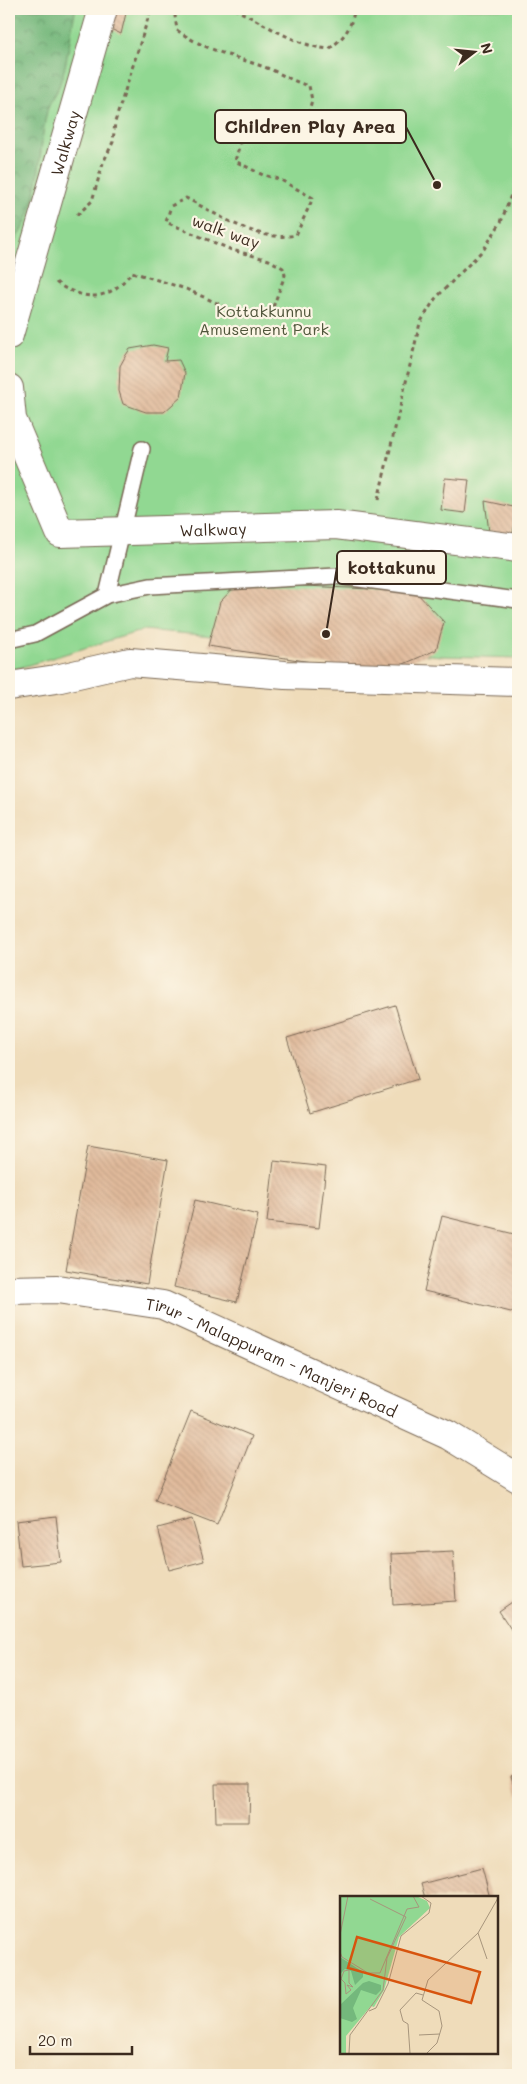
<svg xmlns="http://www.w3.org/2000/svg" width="527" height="2084" viewBox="0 0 527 2084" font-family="Mali,sans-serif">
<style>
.green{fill:#91d892;stroke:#668158}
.forest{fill:url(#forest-crowns);stroke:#58714d}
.building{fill:url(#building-back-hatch)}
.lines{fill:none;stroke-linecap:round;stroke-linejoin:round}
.lane-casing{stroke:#7a6855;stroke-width:18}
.street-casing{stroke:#7a6855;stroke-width:30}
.secondary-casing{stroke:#7a6855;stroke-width:30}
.path{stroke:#7a6855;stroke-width:3;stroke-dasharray:4 4;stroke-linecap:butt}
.lane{stroke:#fff;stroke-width:15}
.street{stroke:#fff;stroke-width:28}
.secondary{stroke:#fff;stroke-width:28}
.labels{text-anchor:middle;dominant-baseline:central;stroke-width:4.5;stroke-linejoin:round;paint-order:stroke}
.street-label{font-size:16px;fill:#3b2a1e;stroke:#fcf5e5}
.park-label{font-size:16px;fill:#50563b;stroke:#fcf5e5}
.inset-road{fill:none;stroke:#a7957c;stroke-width:1}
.view{fill:#d7540e;fill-opacity:0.15;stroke:#d7540e;stroke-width:2.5}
.inset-edge{fill:none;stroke:#3b2a1e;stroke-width:2.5}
.leader{fill:none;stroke:#3b2a1e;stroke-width:2}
.callout-dot{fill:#3b2a1e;stroke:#fcf5e5;stroke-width:2}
.callout{fill:#fcf5e5;stroke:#3b2a1e;stroke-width:2}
.callout-label{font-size:18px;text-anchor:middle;font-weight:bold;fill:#3b2a1e}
</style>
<defs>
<pattern id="forest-crowns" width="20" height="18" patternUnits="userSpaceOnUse" patternTransform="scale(1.25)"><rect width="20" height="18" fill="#74b87c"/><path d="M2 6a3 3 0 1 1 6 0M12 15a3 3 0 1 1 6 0" fill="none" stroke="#609665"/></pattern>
<pattern id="building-back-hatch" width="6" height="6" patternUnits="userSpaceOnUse" patternTransform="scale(1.25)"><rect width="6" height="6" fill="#e0ba9b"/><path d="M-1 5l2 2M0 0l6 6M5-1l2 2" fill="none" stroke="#c1a085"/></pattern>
</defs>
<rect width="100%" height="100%" fill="#fcf5e5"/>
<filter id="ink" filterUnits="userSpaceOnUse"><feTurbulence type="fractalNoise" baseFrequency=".02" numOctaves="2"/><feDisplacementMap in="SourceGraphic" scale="10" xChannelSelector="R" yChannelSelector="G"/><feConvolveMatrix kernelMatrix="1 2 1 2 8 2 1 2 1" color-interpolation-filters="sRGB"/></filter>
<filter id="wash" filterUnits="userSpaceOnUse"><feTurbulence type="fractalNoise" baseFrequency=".0096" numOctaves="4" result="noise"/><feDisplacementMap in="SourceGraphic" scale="20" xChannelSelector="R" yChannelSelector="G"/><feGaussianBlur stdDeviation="1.12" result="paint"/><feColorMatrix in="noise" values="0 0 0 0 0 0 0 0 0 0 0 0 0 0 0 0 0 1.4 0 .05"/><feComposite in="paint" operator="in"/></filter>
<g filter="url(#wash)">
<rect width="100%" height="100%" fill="#efdcba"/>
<path class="green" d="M9,9H518V658L442,656L144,630L9,671Z"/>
<path class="forest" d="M9,9H75V12C70,35 68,61 60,83C57,93 49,101 47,111C36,161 44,205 9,249Z"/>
<g id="blocks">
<path class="building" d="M112,9H127L121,34L105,26Z
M153,345L168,348L165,361L179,360L185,373L181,397L164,412H146L123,404L119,391L120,366L126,355L130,349Z
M445,478L469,480L465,513L441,510Z
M485,501L518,508L513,534L489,532Z
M238,583L415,591L444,622L436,650L383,673L208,646L220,602Z
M395,1005L418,1079L310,1113L287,1038Z
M88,1146L168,1160L147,1284L66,1270Z
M274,1161L326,1167L319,1228L267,1222Z
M195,1200L258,1215L237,1302L174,1287Z
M442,1216L518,1235V1300L515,1313L424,1291Z
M191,1411L252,1436L217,1525L155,1501Z
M56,1516L61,1562L21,1566L16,1521Z
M192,1519L204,1561L169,1570L158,1528Z
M453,1551L456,1601L393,1605L391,1554Z
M518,1598V1640L499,1611Z
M518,1774V1797L511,1777Z
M215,1784H250L249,1822H216Z
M482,1868L490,1898H425L421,1884Z"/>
</g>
</g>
<g filter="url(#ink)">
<use href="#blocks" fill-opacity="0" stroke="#7a6855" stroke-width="1"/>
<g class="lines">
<defs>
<path id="lane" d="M107,595L142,449
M9,640L35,634L107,595L150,586L336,576L518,600"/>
<g id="street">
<path id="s1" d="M9,335L103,9"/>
<path id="s2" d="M9,388L12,419L60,533L336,525L518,548"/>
<path d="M9,686L56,679L130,662L285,675L518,682"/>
</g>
<g id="secondary">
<path id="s3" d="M9,1290L57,1289L163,1305L448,1435L518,1478"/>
</g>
</defs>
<use href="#lane" class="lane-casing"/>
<use href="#street" class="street-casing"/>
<use href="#secondary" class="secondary-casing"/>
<path class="path" d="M234,9C265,23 295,46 329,49C346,36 350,29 355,9
M77,215L92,201L103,163L113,142L115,122L151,9
M56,282C61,287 67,289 74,292C99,302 116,292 132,272L186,289L243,315H263L273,307L285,275L283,268L269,260L232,250L166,222L171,206L186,198C219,215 258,243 296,235L313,198L279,179L263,175L235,161L241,140L262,118C274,124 290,134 304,129L312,100L309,86C294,82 282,74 267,68C237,57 203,50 177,30L175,16L180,9
M378,500L420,323L435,299L484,249L501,222L515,184L514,138L518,134"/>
<use href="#lane" class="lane"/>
<use href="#street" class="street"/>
<use href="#secondary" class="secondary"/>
</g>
</g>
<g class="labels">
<g class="street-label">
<text stroke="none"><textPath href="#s1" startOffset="200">Walkway</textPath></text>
<text transform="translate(226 231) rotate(20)">walk way</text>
<text stroke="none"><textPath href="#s2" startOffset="308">Walkway</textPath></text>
<text stroke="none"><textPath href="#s3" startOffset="275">Tirur - Malappuram - Manjeri Road</textPath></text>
</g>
<g class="park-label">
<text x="264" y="310">Kottakkunnu<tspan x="264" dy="18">Amusement Park</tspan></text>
</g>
</g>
<g transform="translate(340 1896)">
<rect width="158" height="158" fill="#efdcba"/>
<path d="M1,0H76L87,5L90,12L59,41L44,94L34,111L31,110L6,140V157H0Z" fill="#91d892"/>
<path d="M0,61L23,76V81L15,89L11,75L5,73L0,78ZM29,85L41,89V94L36,99L21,94L13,112L17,123L12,126L0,122V109L23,87Z" fill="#74b87c"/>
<path class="inset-road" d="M138,37L147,63M0,39L8,0M0,56L2,61L28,77H40L67,13L79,11L73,0M0,81L1,83L5,87L6,98L11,94L7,89L13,91L9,87V74L4,75L1,83M29,115L36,112L48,88L61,40L89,17L91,7L81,0M79,139L100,138M9,157L10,139L43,94L47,62L66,21L30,3M70,157L68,128L63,125L60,114L76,97L83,99M87,157L97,147L102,130L99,115L82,104L88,84L138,37L158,2"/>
<path class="view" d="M17,41L140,76L131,107L8,72Z"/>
<rect width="158" height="158" class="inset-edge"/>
</g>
<path class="leader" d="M437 185L406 127M326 634L337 567"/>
<g class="callout-dot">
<circle cx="437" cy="185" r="5"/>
<circle cx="326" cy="634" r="5"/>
</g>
<g class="callout">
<rect x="215" y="110" width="191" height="33" rx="5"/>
<rect x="337" y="551" width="109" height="33" rx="5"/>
</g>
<g class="callout-label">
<text x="310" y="133">Children Play Area</text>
<text x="392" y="574">kottakunu</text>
</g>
<rect width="527" height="2084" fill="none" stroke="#fcf5e5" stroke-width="30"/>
<g transform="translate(474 52) rotate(74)" stroke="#fcf5e5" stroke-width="4" paint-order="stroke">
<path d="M0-4L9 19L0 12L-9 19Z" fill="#3b2a1e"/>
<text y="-8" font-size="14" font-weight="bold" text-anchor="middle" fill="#3b2a1e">N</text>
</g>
<path d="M30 2046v8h102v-8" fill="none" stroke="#3b2a1e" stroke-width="2.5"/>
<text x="38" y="2046" font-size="15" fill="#3b2a1e" stroke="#fcf5e5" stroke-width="4" paint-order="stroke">20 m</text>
</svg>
